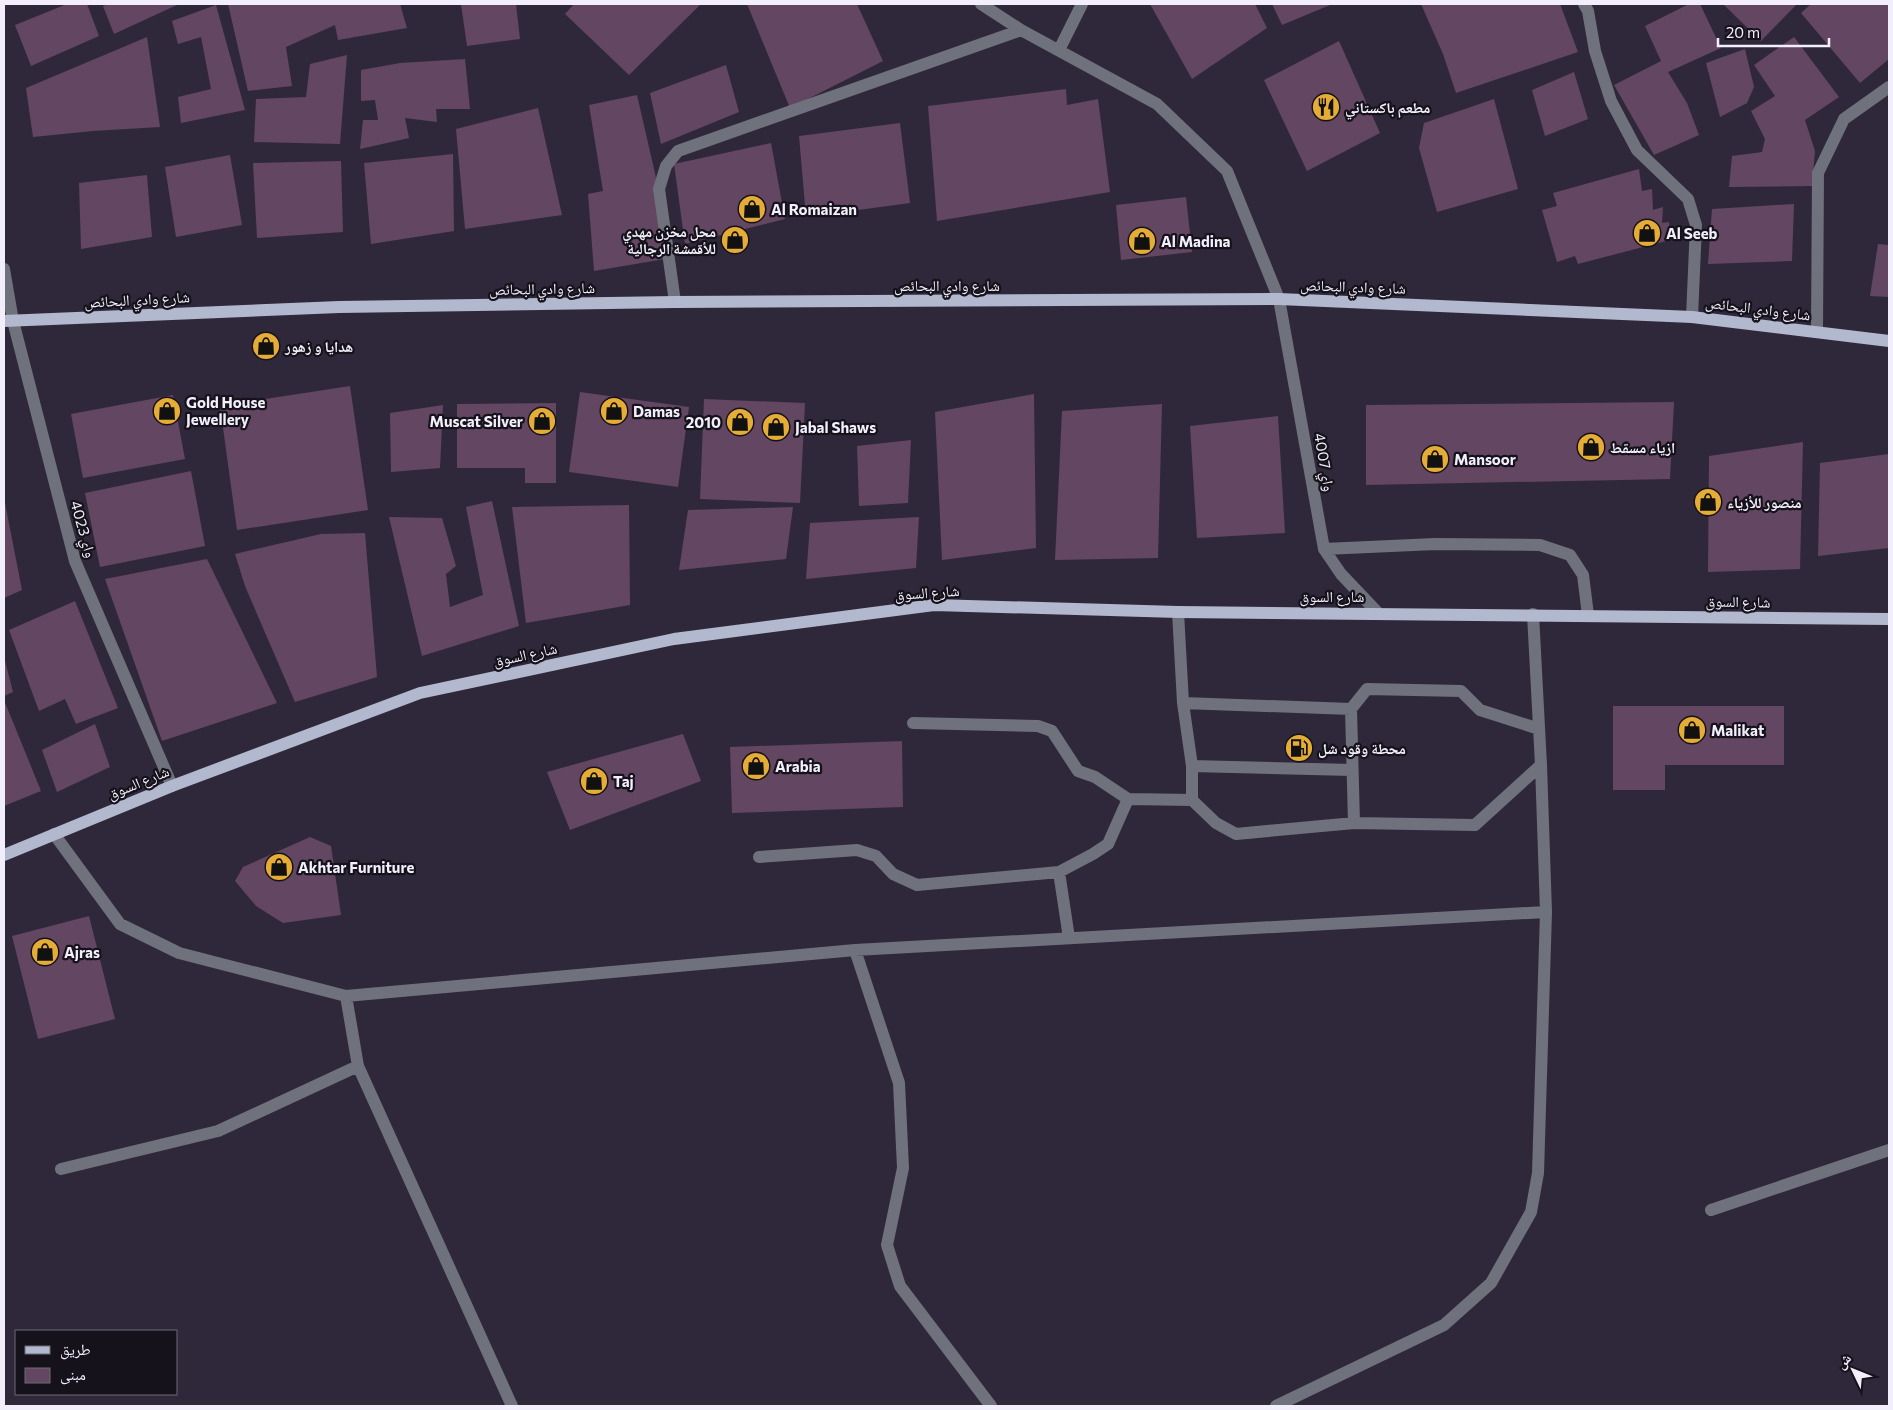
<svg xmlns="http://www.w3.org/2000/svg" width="1893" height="1410" viewBox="0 0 1893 1410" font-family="Commissioner,'Noto Naskh Arabic',sans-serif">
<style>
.building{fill:#634661}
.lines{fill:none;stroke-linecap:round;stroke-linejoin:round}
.minor{stroke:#6f727c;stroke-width:12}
.major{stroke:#b2b8cd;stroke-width:12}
.labels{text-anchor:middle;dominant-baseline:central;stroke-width:4.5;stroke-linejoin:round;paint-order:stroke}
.poi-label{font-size:15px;font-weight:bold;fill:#f2eefb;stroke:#15121b;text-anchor:start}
.street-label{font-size:15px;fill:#f2eefb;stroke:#15121b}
</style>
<rect width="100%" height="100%" fill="#2f283b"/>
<path class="building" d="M67,4H87L99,36L31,66L15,25Z
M109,4H179L114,34L103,6Z
M228,4H400L407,28L338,40L335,25L286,47L292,86L248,91Z
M461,4H516L520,39L467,46Z
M574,4H701L629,75L565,14Z
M747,4H857L883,61L790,108Z
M1150,4H1255L1267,28L1192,79Z
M1272,4H1330V5L1282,25Z
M1421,4H1560L1578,52L1456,93L1443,54Z
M1689,4H1700L1721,48L1668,72L1687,103L1699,135L1654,155L1614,85L1661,61L1645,26Z
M1723,4H1797L1761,41Z
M1811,4H1889V59L1860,83L1801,13Z
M216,5L245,110L181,123L178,97L211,89L201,37L178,44L172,21Z
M147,37L160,127L93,131L33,137L26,88Z
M1794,37L1839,97L1805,120L1815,151L1812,186L1729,187L1732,156L1762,152L1765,139L1751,111L1775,96L1754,65Z
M1339,41L1380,133L1307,171L1264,80Z
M1745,49L1754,87L1747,103L1720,117L1706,63Z
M347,55L340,144L254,142L256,99L306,97L310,64Z
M465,59L470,109H436L437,122L405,118L409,138L360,149L363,120H378L375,100L361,101V70L400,63Z
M726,65L739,112L661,144L650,93Z
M1574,72L1588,119L1545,136L1532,90Z
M1066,89L1067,105L1098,99L1110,192L937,221L928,106Z
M637,95L657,182L665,259L594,271L588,194L603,191L589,105Z
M1494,99L1518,189L1437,212L1419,148L1424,123Z
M538,108L562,215L465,229L456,129Z
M900,123L910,203L806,217L799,136Z
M771,143L785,219L685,244L674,164Z
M453,154L454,231L371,244L364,163Z
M230,155L242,225L176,237L165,167Z
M341,161L343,232L257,238L253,163Z
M1639,169L1642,191L1652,189L1653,210L1663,207L1662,223L1669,222L1670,240L1578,264L1575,256L1557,262L1542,210L1557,206L1553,193Z
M147,175L152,237L81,249L79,183Z
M1186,197L1192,252L1121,260L1116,205Z
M1794,204L1792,261L1708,264L1712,209Z
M1878,244L1889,245V297L1870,296Z
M350,386L368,510L237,530L220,406Z
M580,392L689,407L678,487L569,472Z
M1034,394L1036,548L942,560L935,412Z
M173,395L185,459L83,478L71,414Z
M704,399L805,403L800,503L700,499Z
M1674,402L1670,479L1366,485V405Z
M556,403V483H525V468H457V404Z
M1162,404L1158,558L1055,560L1062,411Z
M443,405L440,468L391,472L390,413Z
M1278,416L1285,533L1197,538L1190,426Z
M911,440L908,503L859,506L857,446Z
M1803,442L1800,569L1708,572L1709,456Z
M1889,454V548L1818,556L1820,463Z
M191,471L205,546L100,567L85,493Z
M492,501L519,626L422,656L389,517L442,518L456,566L446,574L450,607L483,595L466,507Z
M5,503L22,590L4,598V504Z
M629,505L630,605L526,623L512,507Z
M793,507L786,559L679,570L688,510Z
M919,517L916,568L806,579L810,523Z
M365,533L377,677L295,702L245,586L235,554L321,534Z
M207,559L277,703L162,741L105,579Z
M75,601L118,708L76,724L65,699L39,711L9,630Z
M4,657L13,692L4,696Z
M4,700L41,791L4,806Z
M1613,706H1784V765H1665V790H1613Z
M95,724L110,767L57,792L42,750Z
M683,734L701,781L570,830L547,772Z
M902,741L903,807L732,813L730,747Z
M310,837L331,846L341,915L283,923L256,906L235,881L243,867Z
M89,916L115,1019L38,1039L12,936Z"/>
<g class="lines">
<path class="minor" d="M981,4L1021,30L1157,104L1227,171L1279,299L1324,549L1341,574L1378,613
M1584,4L1588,11L1595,51L1611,101L1637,150L1688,199L1696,225L1692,317
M1059,50L1082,4
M4,269L13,321L75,561L172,786
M675,302L659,189L666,166L678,151L1021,30
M1817,332L1818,173L1844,119L1889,87
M1324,549L1435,544L1540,545L1570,555L1583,575L1588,615
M1183,703L1351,709
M913,723L1038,726L1052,731L1078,771L1095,777L1128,799L1192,800V766L1183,703L1178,612
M1539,729L1480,710L1461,691L1367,689L1351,709L1354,823L1475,825L1541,765
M1192,766L1352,770
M1192,800L1216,823L1236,834L1354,823
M54,834L120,924L179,953L346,996L855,950L1546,912
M759,857L857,850L876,856L893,874L917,885L1059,872L1093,854L1108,844L1128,799
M1059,872L1069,938
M855,950L899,1083L903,1168L887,1245L900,1286L991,1406
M346,996L358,1066L512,1406
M61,1169L218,1131L358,1066
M1711,1210L1889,1150
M1276,1406L1444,1325L1491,1283L1531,1212L1538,1173L1546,912L1541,765L1533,614"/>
<path class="major" d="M4,321L339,307L675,302L1279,299L1692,317L1889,341
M4,855L172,786L420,693L674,639L934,605L1178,612L1889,619"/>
</g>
<defs>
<symbol id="restaurant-disc" viewBox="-11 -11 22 22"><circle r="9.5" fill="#e6ad36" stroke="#15121b"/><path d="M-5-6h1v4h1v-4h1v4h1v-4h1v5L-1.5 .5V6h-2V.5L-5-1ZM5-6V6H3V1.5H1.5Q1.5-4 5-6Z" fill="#111"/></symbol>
<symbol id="shop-disc" viewBox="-11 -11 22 22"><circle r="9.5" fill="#e6ad36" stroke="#15121b"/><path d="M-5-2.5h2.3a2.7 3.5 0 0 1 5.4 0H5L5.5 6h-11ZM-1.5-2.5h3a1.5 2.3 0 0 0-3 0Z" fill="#111"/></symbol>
<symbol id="fuel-disc" viewBox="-11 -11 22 22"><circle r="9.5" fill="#e6ad36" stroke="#15121b"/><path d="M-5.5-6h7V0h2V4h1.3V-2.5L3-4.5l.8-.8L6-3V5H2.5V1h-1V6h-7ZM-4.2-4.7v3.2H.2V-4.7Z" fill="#111"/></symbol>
</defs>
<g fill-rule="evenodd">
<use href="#restaurant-disc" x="1310" y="91" width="32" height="32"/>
<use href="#shop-disc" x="736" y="193" width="32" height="32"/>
<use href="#shop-disc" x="1631" y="217" width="32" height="32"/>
<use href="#shop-disc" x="719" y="224" width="32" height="32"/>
<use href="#shop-disc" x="1126" y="225" width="32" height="32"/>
<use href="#shop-disc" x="250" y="330" width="32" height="32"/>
<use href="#shop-disc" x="151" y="395" width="32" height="32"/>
<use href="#shop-disc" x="598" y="395" width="32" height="32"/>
<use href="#shop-disc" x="526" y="405" width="32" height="32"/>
<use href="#shop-disc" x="724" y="406" width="32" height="32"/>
<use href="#shop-disc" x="760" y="411" width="32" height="32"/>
<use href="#shop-disc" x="1575" y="431" width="32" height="32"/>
<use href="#shop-disc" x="1419" y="443" width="32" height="32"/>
<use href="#shop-disc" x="1692" y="486" width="32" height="32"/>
<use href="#shop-disc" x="1676" y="714" width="32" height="32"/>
<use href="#fuel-disc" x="1283" y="732" width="32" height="32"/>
<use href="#shop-disc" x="740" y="750" width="32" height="32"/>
<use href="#shop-disc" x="578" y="765" width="32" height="32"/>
<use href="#shop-disc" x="263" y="851" width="32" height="32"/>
<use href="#shop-disc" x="29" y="936" width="32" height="32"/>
</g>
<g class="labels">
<g class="poi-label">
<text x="1345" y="107">مطعم باكستاني</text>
<text x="771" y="209">Al Romaizan</text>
<text x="716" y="231" text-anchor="end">محل مخزن مهدي<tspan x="716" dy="17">للأقمشة الرجالية</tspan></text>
<text x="1666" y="233">Al Seeb</text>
<text x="1161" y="241">Al Madina</text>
<text x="285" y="346">هدايا و زهور</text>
<text x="186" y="402">Gold House<tspan x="186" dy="17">Jewellery</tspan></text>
<text x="633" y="411">Damas</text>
<text x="523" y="421" text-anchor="end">Muscat Silver</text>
<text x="721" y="422" text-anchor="end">2010</text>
<text x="795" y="427">Jabal Shaws</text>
<text x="1610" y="447">ازياء مسقط</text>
<text x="1454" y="459">Mansoor</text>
<text x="1727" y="502">منصور للأزياء</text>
<text x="1711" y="730">Malikat</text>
<text x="1318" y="748">محطة وقود شل</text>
<text x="775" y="766">Arabia</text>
<text x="613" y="781">Taj</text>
<text x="298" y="867">Akhtar Furniture</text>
<text x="64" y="952">Ajras</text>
</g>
<g class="street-label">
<text x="947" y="285">شارع وادي البحائص</text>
<text transform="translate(1353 286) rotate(2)">شارع وادي البحائص</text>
<text transform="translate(542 288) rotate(-1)">شارع وادي البحائص</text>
<text transform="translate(137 299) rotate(-3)">شارع وادي البحائص</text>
<text transform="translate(1758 308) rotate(7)">شارع وادي البحائص</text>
<text transform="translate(1325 462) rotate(80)">واي 4007</text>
<text transform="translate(84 529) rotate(74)">واي 4023</text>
<text transform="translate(927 592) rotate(-4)">شارع السوق</text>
<text x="1332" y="596">شارع السوق</text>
<text transform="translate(1738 601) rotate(1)">شارع السوق</text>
<text transform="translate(525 654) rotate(-12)">شارع السوق</text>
<text transform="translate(138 782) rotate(-22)">شارع السوق</text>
</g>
</g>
<rect width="1893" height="1410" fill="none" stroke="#f2eefb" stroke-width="10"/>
<rect x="15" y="1330" width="162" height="65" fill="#15121b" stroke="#6d6a75"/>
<rect x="25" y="1346" width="25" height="8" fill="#b2b8cd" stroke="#6d6a75"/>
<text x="60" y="1355" font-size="15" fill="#f2eefb">طريق</text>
<rect x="25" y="1368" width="25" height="15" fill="#634661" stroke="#6d6a75"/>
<text x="60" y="1380" font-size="15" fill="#f2eefb">مبنى</text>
<g transform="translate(1853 1370) rotate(313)" stroke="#15121b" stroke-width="4" paint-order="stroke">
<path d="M0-4L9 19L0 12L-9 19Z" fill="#f2eefb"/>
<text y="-8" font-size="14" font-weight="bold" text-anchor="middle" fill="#f2eefb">ش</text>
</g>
<path d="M1718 38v8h111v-8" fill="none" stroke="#f2eefb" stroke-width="2.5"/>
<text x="1726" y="38" font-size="15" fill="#f2eefb" stroke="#15121b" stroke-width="4" paint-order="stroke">20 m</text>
</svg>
